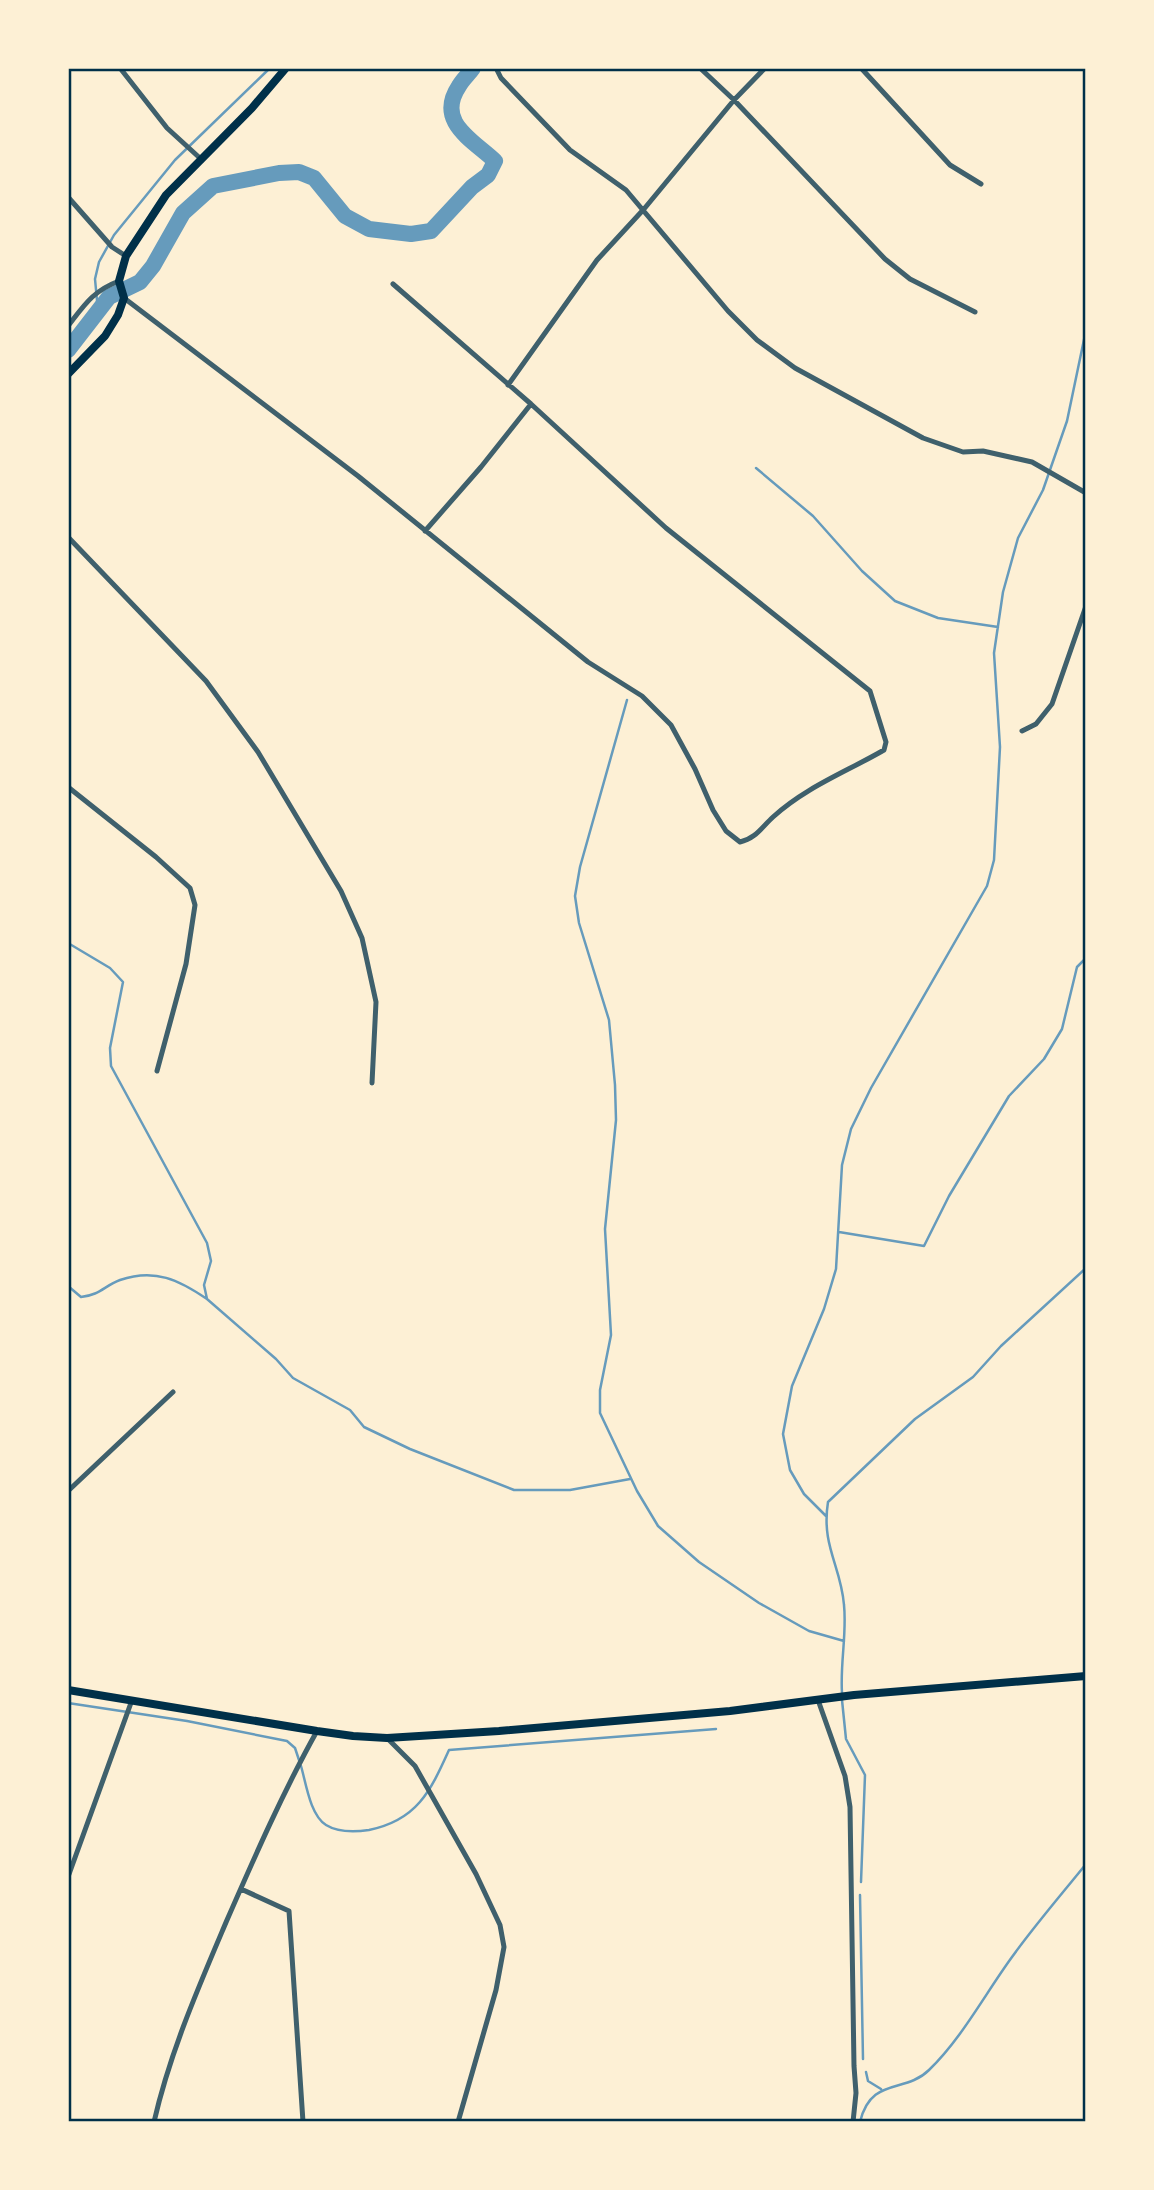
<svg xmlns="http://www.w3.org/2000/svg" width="1154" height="2190" viewBox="0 0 1154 2190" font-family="'PT Sans Narrow',sans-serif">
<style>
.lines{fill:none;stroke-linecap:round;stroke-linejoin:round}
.stream{stroke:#669bbc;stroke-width:2.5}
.river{stroke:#669bbc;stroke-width:16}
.minor{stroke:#3f606c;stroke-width:5}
.secondary{stroke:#003049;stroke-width:8}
.neatline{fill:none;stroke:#003049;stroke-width:2.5}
</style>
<rect width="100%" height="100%" fill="#fdf0d5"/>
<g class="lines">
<path class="stream" d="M98,311L95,279L99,262L114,235L175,160L270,68
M756,468L813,516L862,571L895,601L938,618L998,627
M627,700L580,867L575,896L579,923L609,1020L615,1085L616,1120L605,1229L611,1335L600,1390V1413L637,1491L658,1526L699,1562L759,1603L809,1631L844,1641
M68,943L110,968L123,982L110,1048L111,1066L207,1243L211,1261L204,1285L207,1299L276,1359L293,1378L350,1410L364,1427L410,1449L514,1490H570L630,1479
M839,1232L924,1246L949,1196L1009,1096L1044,1059L1062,1029L1077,967L1086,958
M68,1286L81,1297C100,1295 104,1286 120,1280C155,1268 179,1280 207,1299
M826,1516L804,1494L790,1470L783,1434L792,1386L824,1309L836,1269L842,1165L851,1129L871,1088L987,886L994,860L1000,747L994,653L1003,592L1018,538L1043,490L1067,421L1086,330
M842,1693C840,1663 847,1634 844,1605C841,1566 821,1546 828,1502L915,1419L973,1377L1001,1346L1086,1268
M842,1700L846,1739L865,1775L861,1882
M68,1703L187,1721L287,1741L295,1748L299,1760
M301,1766C306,1783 310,1815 326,1825C339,1833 355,1832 369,1830C417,1820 430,1792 449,1750L716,1729
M860,1895L863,2059
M866,2072L868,2081L881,2089
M860,2122C871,2076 905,2094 929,2070C962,2038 985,1994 1012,1957C1035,1925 1061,1895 1086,1864"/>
<path class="river" d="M68,350L109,297L140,282L153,266L183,213L213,186L279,173L299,172L314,178L345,216L369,229L411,234L431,231L472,187L488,175L495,161C473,140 435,122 459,86C463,79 469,74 473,68"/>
<path class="minor" d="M120,68L167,128L202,160
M496,68L501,78L570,150L626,190L728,311L757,340L795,368L923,438L963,452L983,451L1032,462L1086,493
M700,68L734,100L885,259L910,279L975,312
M861,68L950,165L981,184
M68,197L112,247L126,256
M124,298L358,476L588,662L642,696L671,725L695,769L713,810L726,831L740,842C755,839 762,827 773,817C806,787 846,772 884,750L886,742L870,691L666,528L531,404L393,284
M68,326C85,304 93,291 119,281
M508,385L597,260L644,209L734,100L765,68
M425,531L481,467L531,404
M68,537L206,681L258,752L341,891L362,938L376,1002L372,1083
M1022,731L1036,724L1052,704L1086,606
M68,787L156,857L190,888L195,905L186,964L157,1071
M68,1491L173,1392
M818,1700L845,1776L850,1807L854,2066L856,2093L853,2122
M387,1738L415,1766L476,1874L500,1925L504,1947L496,1990L458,2122
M68,1877L132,1700
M241,1889L289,1911L303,2122
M154,2122C170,2052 199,1986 227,1920C255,1856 283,1792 317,1731"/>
<path class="secondary" d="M68,374L105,336L118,315L124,298L119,281L126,256L166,195L252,108L286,68
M68,1690L317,1731L353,1736L387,1738L499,1731L730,1711L854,1695L1086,1676"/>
</g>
<rect width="1154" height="2190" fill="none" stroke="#fdf0d5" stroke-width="140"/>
<rect x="70" y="70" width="1014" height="2050" class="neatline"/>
</svg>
